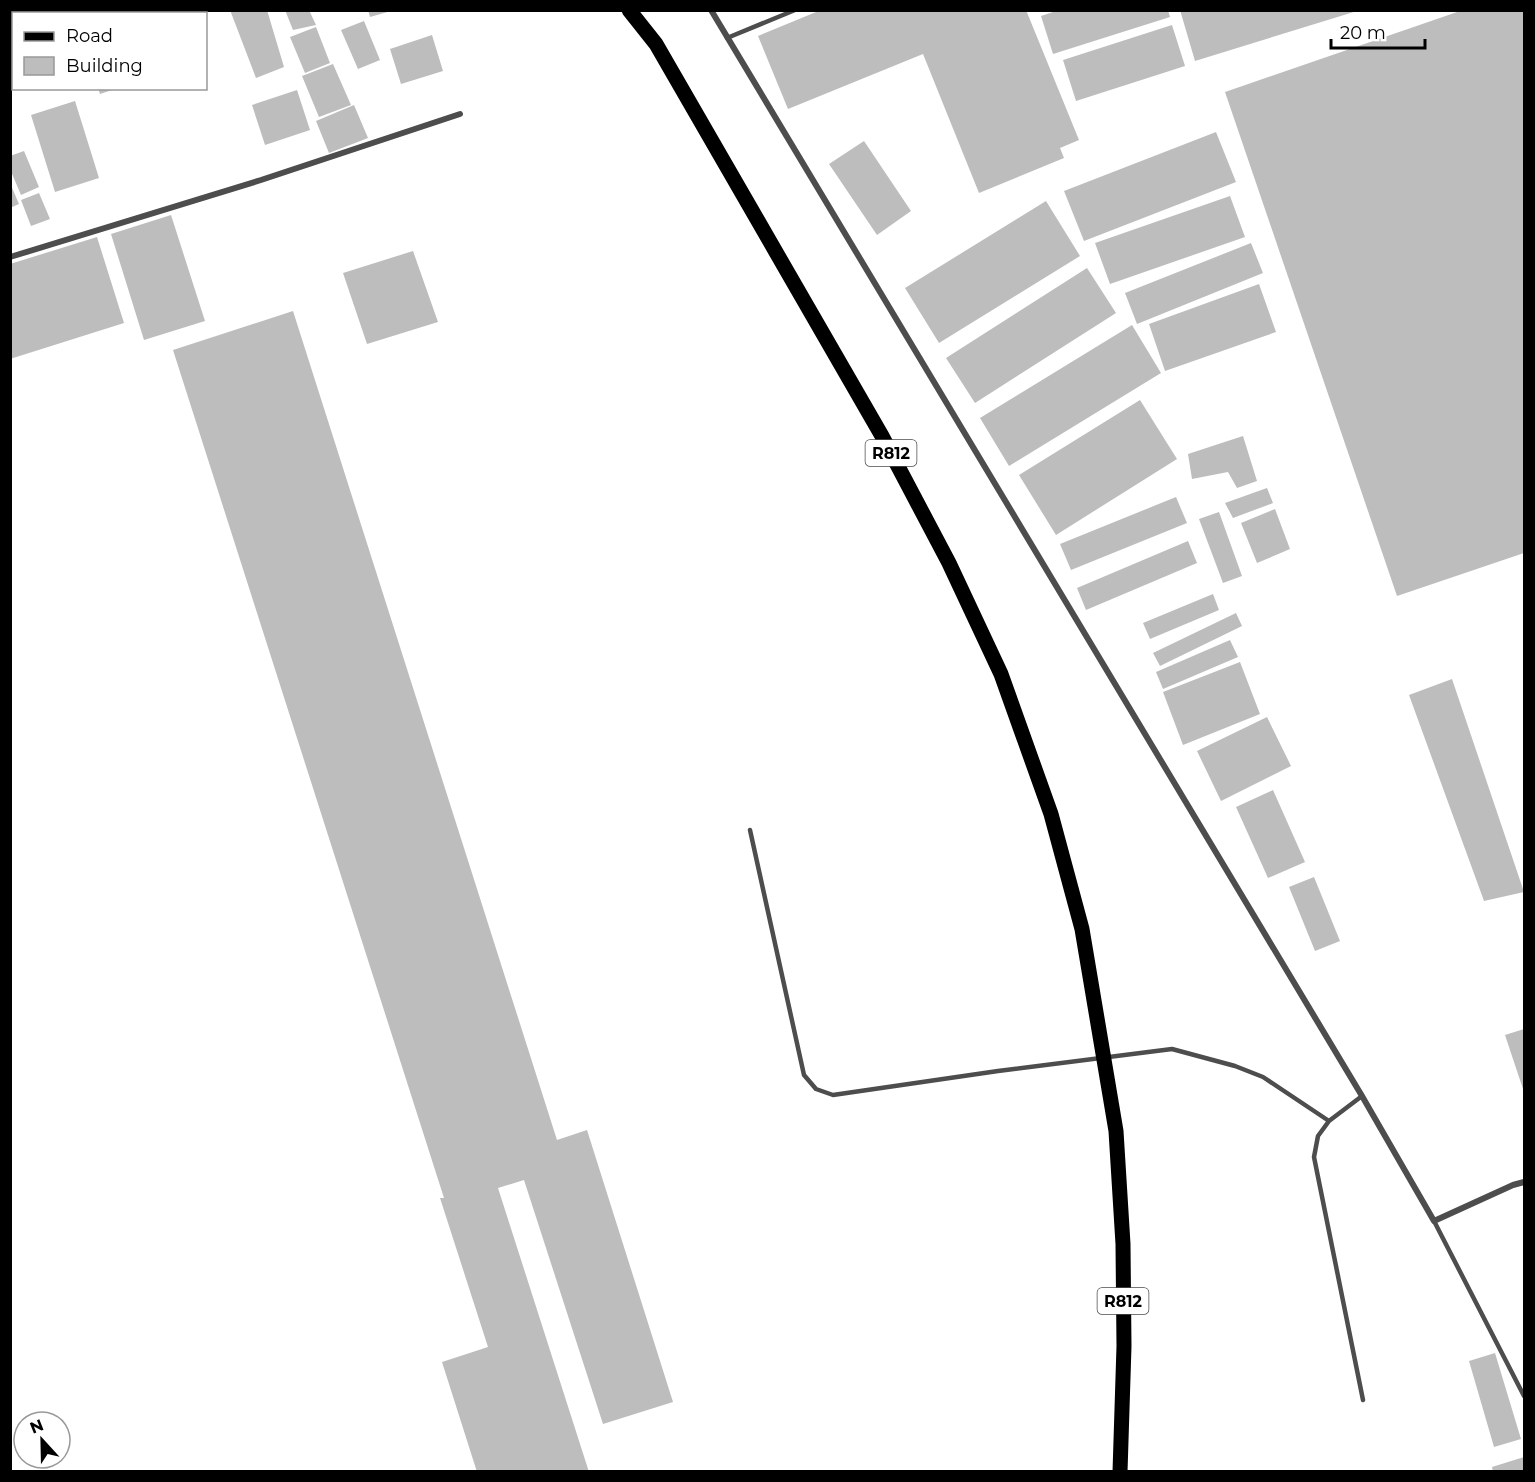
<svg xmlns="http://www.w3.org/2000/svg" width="1535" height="1482" viewBox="0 0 1535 1482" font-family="Montserrat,sans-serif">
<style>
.building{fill:#bdbdbd}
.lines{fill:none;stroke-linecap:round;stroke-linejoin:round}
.service{stroke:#4d4d4d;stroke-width:4.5}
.minor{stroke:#4d4d4d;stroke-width:6}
.primary{stroke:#000;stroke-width:15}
.labels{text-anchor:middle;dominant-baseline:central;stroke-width:4.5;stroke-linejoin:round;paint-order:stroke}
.shield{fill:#fff;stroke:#4c4c4c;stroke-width:1.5}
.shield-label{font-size:16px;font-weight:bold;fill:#000}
</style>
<rect width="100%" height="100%" fill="#fff"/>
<path class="building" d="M37,10H65L66,14H38Z
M230,10H267L284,67L256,78Z
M285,10H309L316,25L293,30Z
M368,10H391V11L370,17Z
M821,10H1026L1079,140L1060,148L1064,158L979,193L923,54L788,109L758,36Z
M1059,10H1168L1170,17L1053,54L1041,16Z
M1180,10H1357V11L1195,61Z
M1463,10H1524V553L1397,596L1225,92Z
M364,21L380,60L358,69L341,30Z
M1172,25L1185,66L1076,101L1063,60Z
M316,27L330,63L305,73L290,37Z
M432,35L443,71L401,84L390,49Z
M333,64L351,105L319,117L302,76Z
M98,88H115V89L100,94Z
M297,90L310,130L265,145L252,105Z
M75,101L99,178L55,192L31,115Z
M354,105L368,138L329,153L316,121Z
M1216,132L1236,182L1084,241L1064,191Z
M864,141L911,211L877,235L829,164Z
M24,151L39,187L21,195L10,169V156Z
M10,183L19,204L10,208Z
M39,193L50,219L31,226L21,200Z
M1230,196L1245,237L1110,284L1095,243Z
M1046,201L1080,256L939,343L905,288Z
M171,215L205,321L144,340L111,234Z
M97,237L124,323L10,359V264Z
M1251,243L1263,273L1137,324L1125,293Z
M413,251L438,322L367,344L343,273Z
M1087,268L1116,313L975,403L946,358Z
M1259,284L1276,332L1165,371L1149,324Z
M293,311L557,1140L587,1130L673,1402L603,1424L524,1180L498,1188L589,1472H477L442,1362L488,1347L440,1198H444L173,350Z
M1132,325L1161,373L1009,466L980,418Z
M1140,400L1177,459L1056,535L1019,475Z
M1243,436L1257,481L1237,488L1228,472L1192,479L1188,454Z
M1267,488L1273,503L1233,518L1225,503Z
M1176,497L1187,523L1071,570L1060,544Z
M1275,509L1290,549L1257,563L1241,523Z
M1219,512L1242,576L1223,583L1199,519Z
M1188,541L1197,563L1086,610L1077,588Z
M1213,594L1219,610L1150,639L1143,623Z
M1236,613L1242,626L1160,666L1153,653Z
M1230,640L1238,657L1163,689L1156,672Z
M1240,662L1260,714L1183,745L1163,692Z
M1452,679L1524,892L1484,901L1409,695Z
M1267,717L1291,766L1221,801L1197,751Z
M1273,790L1305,862L1268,878L1236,807Z
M1314,877L1340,941L1315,951L1289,887Z
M1524,1029V1092L1505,1035Z
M1495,1353L1521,1439L1494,1447L1469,1361Z
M1524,1457V1472H1493L1492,1467Z"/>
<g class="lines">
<path class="service" d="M727,38L795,10
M750,830L804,1075L816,1089L833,1095L998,1071L1172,1049L1235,1066L1263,1077L1329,1121
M1362,1096L1329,1121L1318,1136L1314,1157L1363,1400
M1434,1221L1524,1396"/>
<path class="minor" d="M711,10L1362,1096L1434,1221L1513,1185L1524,1182
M10,257L261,180L460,114"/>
<path class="primary" d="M629,10L656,44L882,436L949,563L1001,674L1051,814L1082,929L1116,1131L1123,1244L1124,1346L1120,1472"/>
</g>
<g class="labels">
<g class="shield">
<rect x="865.5" y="440" width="51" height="26" rx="4.5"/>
<rect x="1097.5" y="1288" width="51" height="26" rx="4.5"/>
</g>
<g class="shield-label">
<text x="891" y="453">R812</text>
<text x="1123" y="1301">R812</text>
</g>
</g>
<rect width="1535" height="1482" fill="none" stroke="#000000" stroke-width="24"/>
<rect x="12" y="12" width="195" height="78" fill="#ffffff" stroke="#999999" stroke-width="1.5"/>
<rect x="24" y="32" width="30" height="9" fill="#000000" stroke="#999999" stroke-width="1.5"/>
<text x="66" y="42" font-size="18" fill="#000000">Road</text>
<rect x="24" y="57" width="30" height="18" fill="#bdbdbd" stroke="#999999" stroke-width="1.5"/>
<text x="66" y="72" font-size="18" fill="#000000">Building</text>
<g transform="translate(42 1440) rotate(338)"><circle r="28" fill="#ffffff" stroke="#999999" stroke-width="1.5"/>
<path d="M0-4.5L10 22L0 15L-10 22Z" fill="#000000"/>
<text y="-9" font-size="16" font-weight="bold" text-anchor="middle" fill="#000000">N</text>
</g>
<path d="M1331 39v9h94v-9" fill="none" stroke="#000000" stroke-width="3"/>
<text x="1340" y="39" font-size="18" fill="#000000" stroke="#ffffff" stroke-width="4.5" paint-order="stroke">20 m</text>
</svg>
